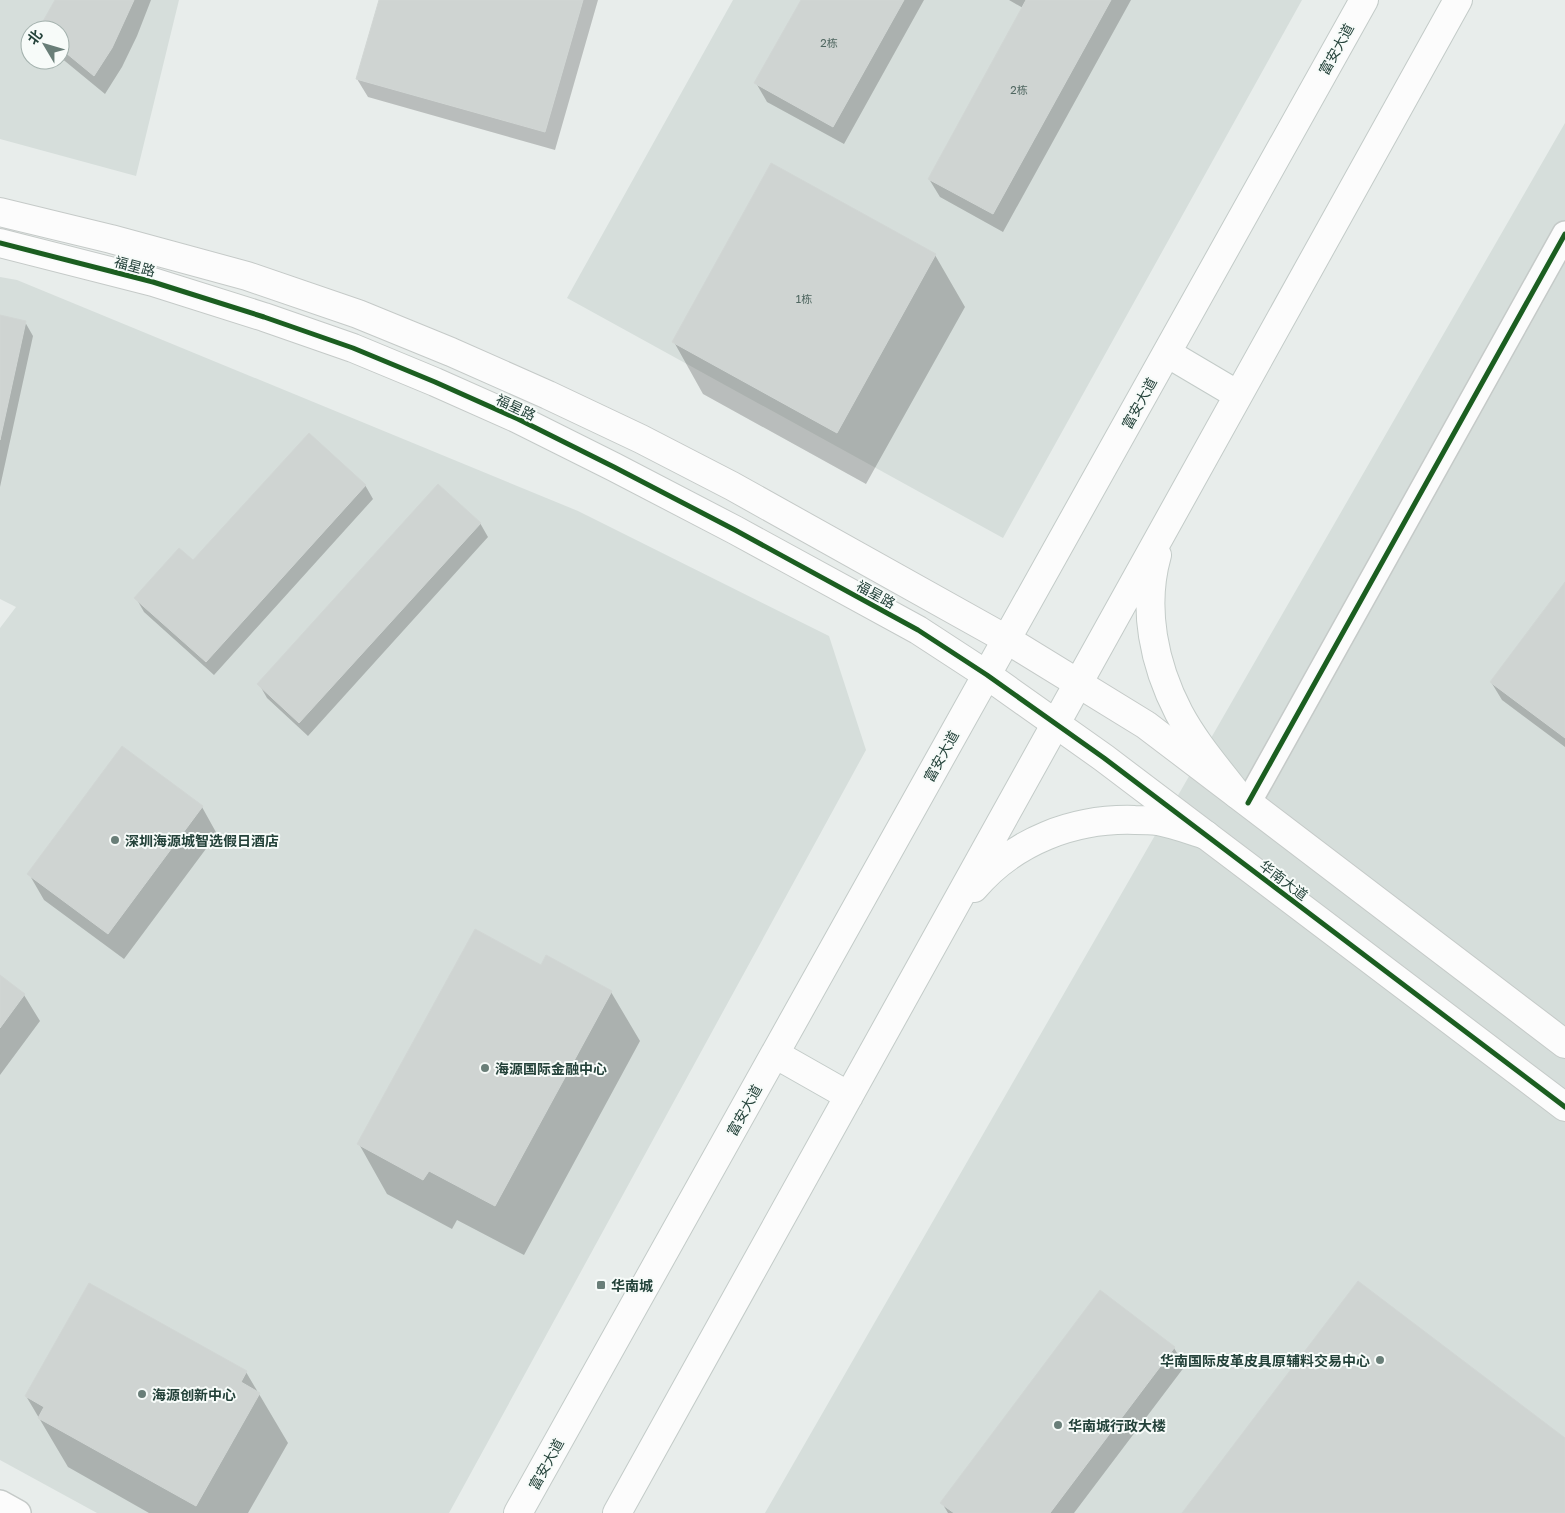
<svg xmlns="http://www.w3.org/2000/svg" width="1565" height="1513" viewBox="0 0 1565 1513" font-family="'Golos Text','Noto Sans SC',sans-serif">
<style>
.built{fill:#d6dedb;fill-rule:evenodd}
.shadow{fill:#0003}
.building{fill:#cfd4d2;stroke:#d1d6d4}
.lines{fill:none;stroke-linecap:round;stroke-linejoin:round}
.minor-casing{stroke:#c5cac8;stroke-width:28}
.tertiary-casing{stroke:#c5cac8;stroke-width:30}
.secondary-casing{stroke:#c3cbc8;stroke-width:30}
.minor{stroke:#fcfcfc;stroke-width:25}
.tertiary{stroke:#fcfcfc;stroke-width:28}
.secondary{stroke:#fcfcfc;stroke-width:28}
.cycleway-casing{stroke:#f7fbf9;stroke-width:8}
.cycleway{stroke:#1b5e20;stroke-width:5}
.poi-dot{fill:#697e78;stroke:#f7fbf9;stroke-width:2}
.labels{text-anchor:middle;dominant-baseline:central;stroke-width:4;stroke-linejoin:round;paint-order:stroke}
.number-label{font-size:11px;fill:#506761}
.street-label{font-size:14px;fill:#24423a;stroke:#f7fbf9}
.poi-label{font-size:14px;font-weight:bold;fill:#24423a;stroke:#f7fbf9;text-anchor:start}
</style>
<rect width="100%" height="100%" fill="#e8edeb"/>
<path class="built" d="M0,0H179L136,176L0,139ZM30,30H60V60H30Z
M733,0H1302L1003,538L567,298Z
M1565,123V1513H765Z
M0,277L17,280L578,511L829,636L866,750L449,1513H97L0,1460V628L16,607L0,599Z"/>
<path class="shadow" d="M56,0H151L137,36L122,67L105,94L60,57V30H40Z
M380,0H598L555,150L368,97L357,79Z
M802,0H924L844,144L767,102L756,83Z
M1009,0H1131L1003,232L940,197L929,179L1023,8Z
M935,255L965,307L866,484L703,394L674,342Z
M0,316L25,322L33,336L0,487Z
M365,485L373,499L214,675L144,612L136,598L193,562Z
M480,523L488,537L308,736L267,698L259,684Z
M1565,584V747L1502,700L1491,682Z
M202,807L217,834L124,959L44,900L29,874Z
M542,967L611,992L640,1041L524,1255L457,1220L452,1229L387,1194L359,1144Z
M0,977L24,995L40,1021L0,1075Z
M1174,1348L1185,1366L1074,1513H948L942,1503Z
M246,1372L288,1443L248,1513H149L68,1467L26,1396Z"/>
<path class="building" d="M55,0H134L112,48L94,76L60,48V30H38Z
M379,0H583L545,132L356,79Z
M801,0H904L833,127L754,83Z
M1026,0H1111L993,214L928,179Z
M771,163L936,254L837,433L672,342Z
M0,315L26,321L0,440Z
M309,433L366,485L206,662L134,598L179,548L193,560Z
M438,484L481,523L299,723L257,684Z
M1565,582V738L1490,682Z
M122,746L203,806L108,934L27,874Z
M475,929L541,965L546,955L612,991L495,1206L429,1171L423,1180L357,1144Z
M0,975L25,994L0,1028Z
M1358,1281L1565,1438V1513H1182Z
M89,1283L247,1371L241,1382L260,1393L196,1506L38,1418L44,1407L25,1396Z
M1100,1290L1175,1347L1050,1513H954L940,1503Z"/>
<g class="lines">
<defs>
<path id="minor" d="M1248,803L1565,234
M0,1503L18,1513"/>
<path id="tertiary" d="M0,212L111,239L247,276L358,314L451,352L548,395L641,439L732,486L1006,639L1146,725L1565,1044
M0,243L153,282L264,317L353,348L435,382L518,419L614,467L735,530L918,630L987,675L1104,758L1565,1107"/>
<path id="secondary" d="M1167,353L1238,395
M1157,555C1142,608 1154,665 1179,713C1195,743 1217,768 1237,794
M974,888C1014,841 1074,818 1135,820C1142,820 1150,820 1158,821C1174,824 1190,830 1206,835
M775,1054L849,1096
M518,1513L1364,0
M617,1513L1458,0"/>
</defs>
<use href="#minor" class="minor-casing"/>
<use href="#tertiary" class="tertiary-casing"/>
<use href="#secondary" class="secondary-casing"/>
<use href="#minor" class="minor"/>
<use href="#tertiary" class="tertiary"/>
<use href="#secondary" class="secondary"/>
<defs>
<path id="cycleway" d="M0,243L153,282L264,317L353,348L435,382L518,419L614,467L735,530L918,630L987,675L1104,758L1565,1107
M1248,803L1565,234"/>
</defs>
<use href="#cycleway" class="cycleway-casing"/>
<use href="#cycleway" class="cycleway"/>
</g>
<g class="poi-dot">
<circle cx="115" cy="840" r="5"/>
<circle cx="485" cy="1068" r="5"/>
<rect x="596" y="1280" width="10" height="10" rx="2.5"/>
<circle cx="1380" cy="1360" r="5"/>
<circle cx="142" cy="1394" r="5"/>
<circle cx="1058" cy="1425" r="5"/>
</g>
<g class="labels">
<g class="number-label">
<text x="829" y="42">2栋</text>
<text x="1019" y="89">2栋</text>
<text x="804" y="298">1栋</text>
</g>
<g class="street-label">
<text transform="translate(1336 49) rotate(-61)">富安大道</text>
<text transform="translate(135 266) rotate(15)">福星路</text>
<text transform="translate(1139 403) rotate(-61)">富安大道</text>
<text transform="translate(516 407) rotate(25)">福星路</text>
<text transform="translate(876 594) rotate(29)">福星路</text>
<text transform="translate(941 756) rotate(-61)">富安大道</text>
<text transform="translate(1284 880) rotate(37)">华南大道</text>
<text transform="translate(744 1110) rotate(-61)">富安大道</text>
<text transform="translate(546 1464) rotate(-61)">富安大道</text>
</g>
<g class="poi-label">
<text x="125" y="840">深圳海源城智选假日酒店</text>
<text x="495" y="1068">海源国际金融中心</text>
<text x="611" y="1285">华南城</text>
<text x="1370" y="1360" text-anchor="end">华南国际皮革皮具原辅料交易中心</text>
<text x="152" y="1394">海源创新中心</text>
<text x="1068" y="1425">华南城行政大楼</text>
</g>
</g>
<g transform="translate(45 45) rotate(308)"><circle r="24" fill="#f7fbf9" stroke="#a3b1ad"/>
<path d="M0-4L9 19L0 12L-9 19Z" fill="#697e78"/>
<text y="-8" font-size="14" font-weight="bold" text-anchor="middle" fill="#24423a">北</text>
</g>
</svg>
